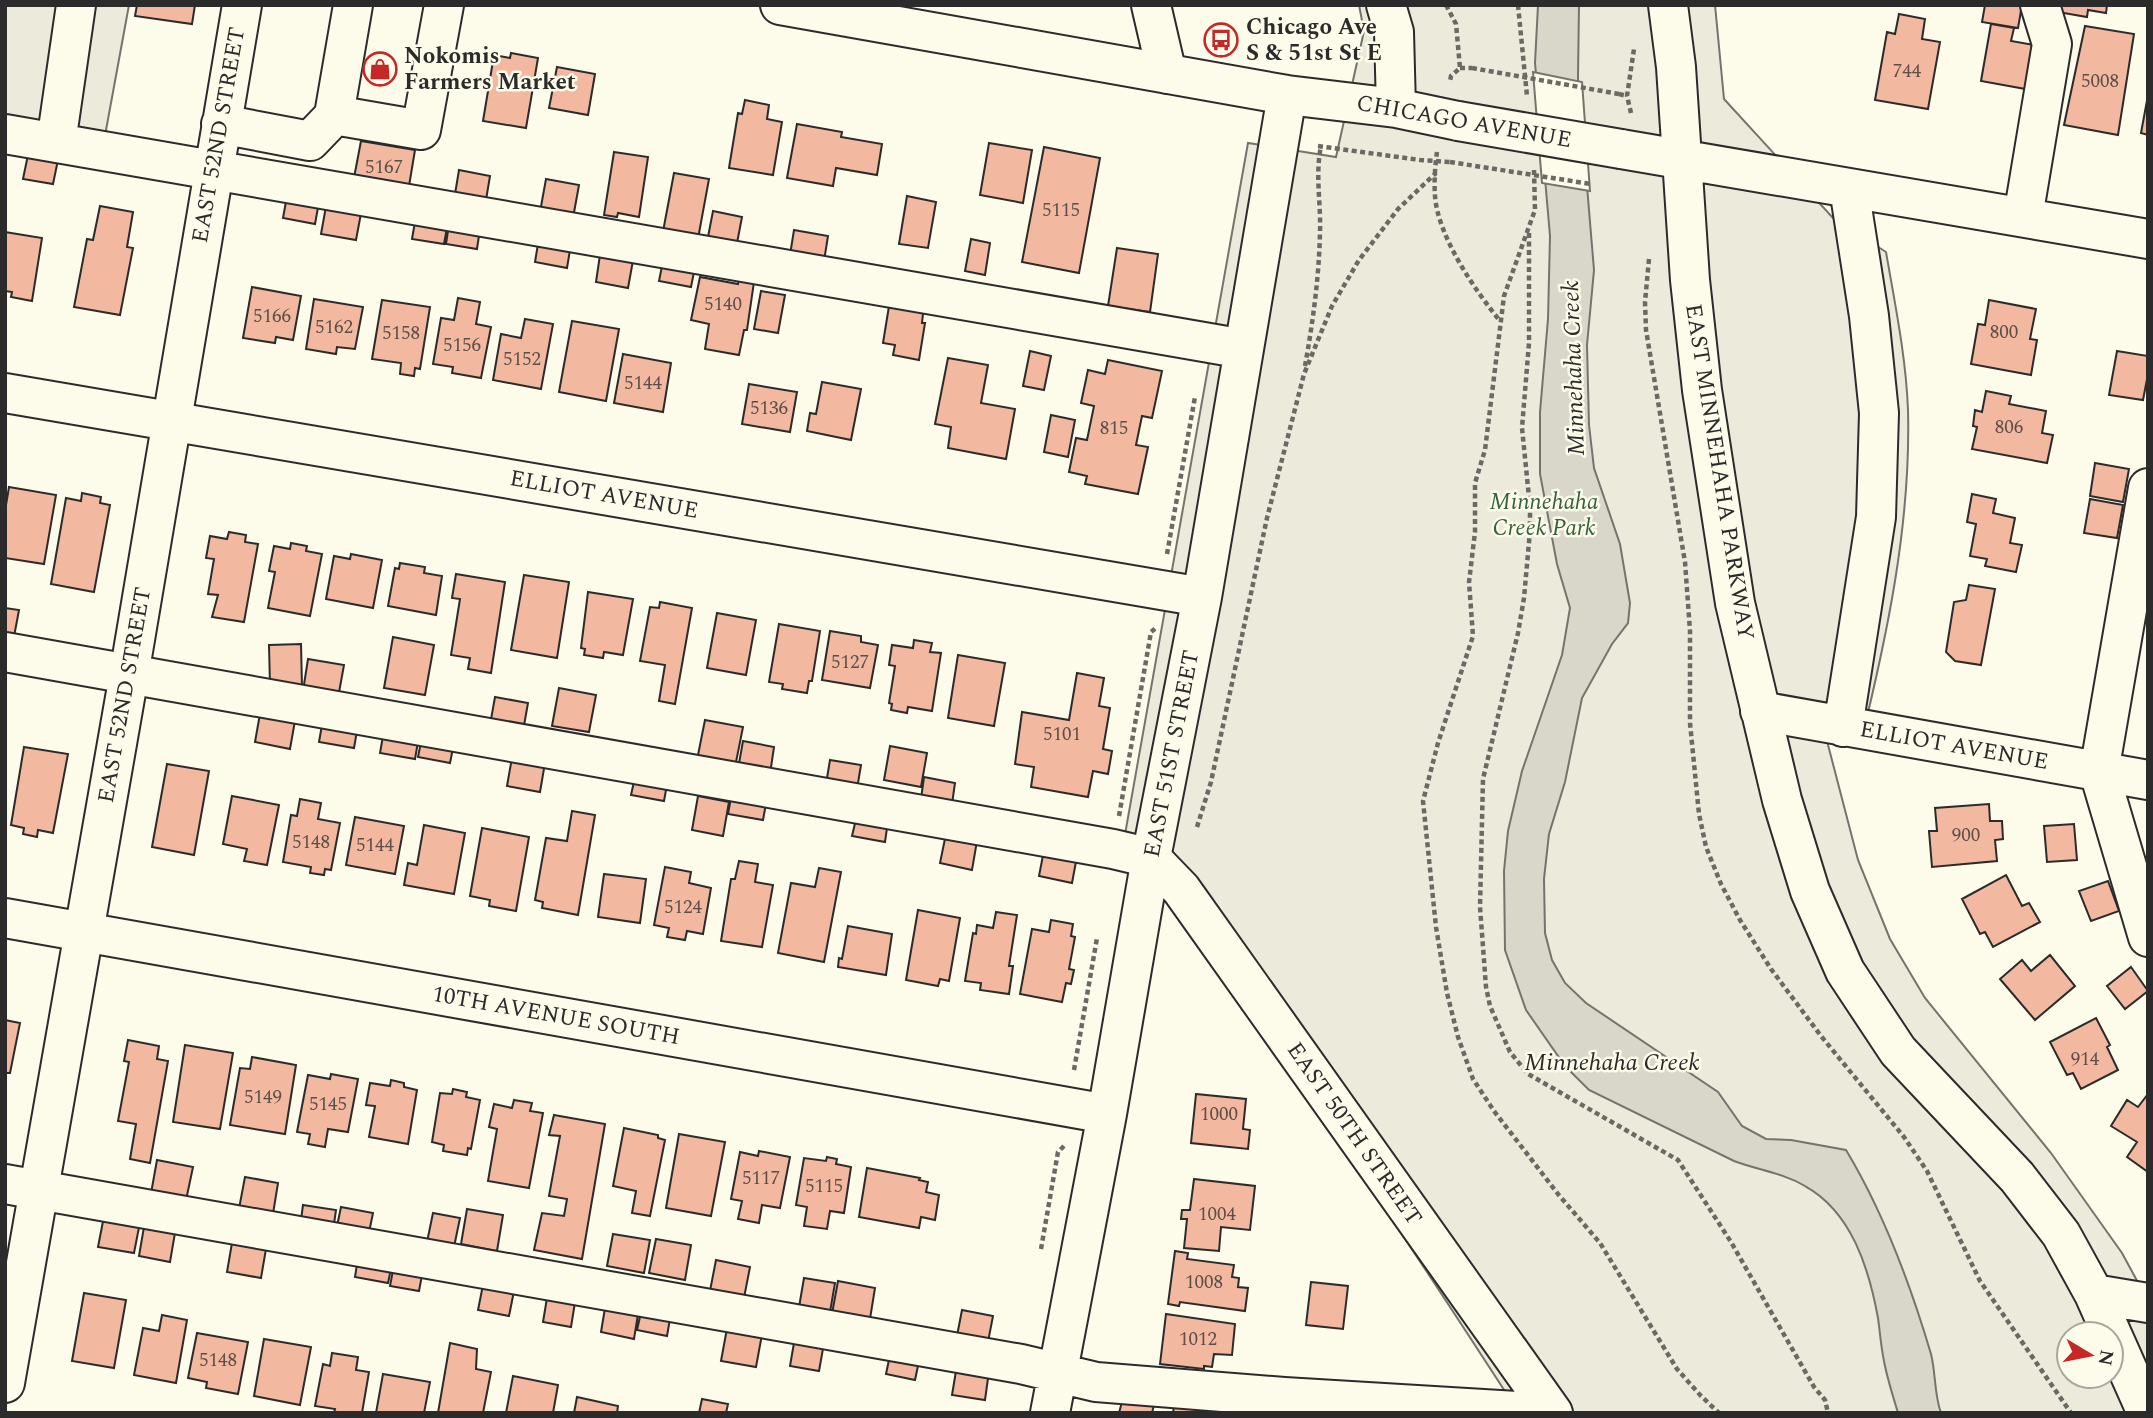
<svg xmlns="http://www.w3.org/2000/svg" width="2153" height="1418" viewBox="0 0 2153 1418" font-family="Spectral,serif">
<style>
.green{fill:#ecebdb;stroke:#74746e;stroke-width:2;fill-rule:evenodd}
.parking{fill:#eceadb;stroke:#74746e;stroke-width:2}
.water{fill:#d8d7c9;stroke:#74746e;stroke-width:2}
.pier{fill:#fdfbea;stroke:#74746e;stroke-width:2}
.building{fill:#f2b8a0;stroke:#2b2b2b;stroke-width:2}
.lines{fill:none;stroke-linecap:round;stroke-linejoin:round}
.minor-casing{stroke:#2b2b2b;stroke-width:42}
.path{stroke:#6a6964;stroke-width:4.5;stroke-dasharray:5 3.5;stroke-linecap:butt}
.minor{stroke:#fdfbea;stroke-width:38}
.minor-bridge-casing{stroke:#2b2b2b;stroke-width:42;stroke-linecap:butt}
.path-bridge{stroke:#6a6964;stroke-width:4.5;stroke-dasharray:5 3.5;stroke-linecap:butt}
.minor-bridge{stroke:#fdfbea;stroke-width:38}
.labels{text-anchor:middle;dominant-baseline:central;stroke-width:5;stroke-linejoin:round;paint-order:stroke}
.number-label{font-size:19px;fill:#5d4e48}
.poi-label{font-size:23px;font-weight:bold;fill:#2b2b2b;stroke:#fdfbea;text-anchor:start}
.street-label{font-size:23px;fill:#2b2b2b;stroke:#fdfbea}
.park-label{font-size:23px;font-style:italic;fill:#34623c;stroke:#fdfbea}
.water-label{font-size:24px;font-style:italic;fill:#2b2b2b;stroke:#fdfbea}
</style>
<rect width="100%" height="100%" fill="#fdfbea"/>
<path class="green" d="M1359,5H1715L1724,99L1833,218L1886,252C1895,304 1906,357 1908,410C1911,524 1887,636 1860,746L1827,741L1858,860L1890,939L1925,998L2051,1153L2122,1253L2148,1301V1413H1519C1393,1218 1264,1024 1124,840L1248,143L1336,157L1364,31ZM2069,1334H2111V1376H2069Z"/>
<path class="parking" d="M5,5H129L104,141L5,122Z"/>
<path class="water" d="M1538,5H1579L1578,78L1594,270L1587,345L1589,425L1594,468L1620,544L1630,603L1628,623L1612,644L1582,698L1565,782L1549,834L1544,879L1545,933L1552,960L1565,983L1586,1003L1718,1092L1742,1126L1766,1139L1791,1140L1846,1150C1884,1213 1910,1283 1931,1354C1936,1374 1934,1394 1941,1413H1898C1893,1396 1887,1378 1884,1361C1881,1347 1880,1332 1878,1318C1869,1269 1852,1212 1805,1186C1783,1173 1758,1170 1734,1161L1589,1090L1565,1066L1526,1010L1505,950L1504,871L1508,831L1522,771L1562,655L1570,608L1557,564L1540,474V412L1548,319L1550,236L1535,63Z"/>
<path class="pier" d="M1533,72L1582,82L1590,191L1542,183Z"/>
<path class="building" d="M137,5H195L192,24L135,16Z
M1985,5H2022L2018,28L1982,22Z
M2053,5H2107L2106,13L2088,10L2087,17L2052,11Z
M1899,14L1925,19L1922,39L1940,42L1928,109L1875,100L1887,32L1895,34Z
M1991,24L2014,28L2011,41L2039,46L2031,90L1981,81Z
M2085,26L2134,34L2118,135L2064,125Z
M511,53L538,58L526,128L483,121L494,55L510,58Z
M557,67L595,74L588,115L549,108Z
M2148,95V135L2141,133Z
M745,100L769,105L767,119L782,122L773,175L729,168L738,113L742,114Z
M797,124L842,132L841,137L882,144L877,175L836,168L833,186L787,178Z
M361,141L415,150L408,192L353,183Z
M989,143L1032,150L1023,203L980,195Z
M1044,147L1100,158L1079,273L1022,262Z
M29,150L59,155L53,184L23,179Z
M614,152L648,157L639,217L618,213L617,217L604,215Z
M459,170L490,176L485,206L454,200Z
M674,173L709,179L697,244L662,237Z
M546,179L579,185L573,218L540,212Z
M287,196L319,202L315,224L283,218Z
M907,196L936,202L928,248L899,244Z
M327,201L362,208L356,240L321,234Z
M100,206L133,212L127,247L133,248L120,315L74,307L87,239L93,240Z
M713,211L742,217L737,243L708,237Z
M416,216L448,222L444,244L412,239Z
M449,224L480,229L477,249L446,244Z
M794,230L828,236L824,261L790,255Z
M5,232L42,238L32,301L11,297L12,292L5,291Z
M539,238L571,244L567,268L535,262Z
M971,239L990,243L985,275L965,271Z
M601,248L634,255L628,288L596,282Z
M1117,248L1158,254L1150,312L1108,306Z
M663,261L695,267L691,287L659,281Z
M741,272L755,275L747,330H744L739,355L705,349L709,324L691,320L700,277L738,284Z
M252,287L301,296L293,340L276,337L275,343L243,338Z
M761,291L785,295L778,333L754,329Z
M458,298L480,302L476,324L491,327L481,378L452,373L453,367L433,364L441,318L454,320Z
M314,299L363,307L355,349L337,347L336,354L306,349Z
M382,300L430,307L420,369L415,368L414,376L400,374L401,363L372,359Z
M890,300L924,305L922,323H925L919,360L893,355L895,345L883,343Z
M1989,300L2036,309L2030,339L2037,340L2031,375L1971,364L1978,324L1985,325Z
M525,319L553,324L541,389L493,380L501,334L521,338Z
M572,321L619,329L606,401L559,392Z
M1030,351L1051,356L1044,390L1023,386Z
M2117,351L2148,356V374L2143,400L2109,395Z
M623,354L671,363L663,412L614,403Z
M948,358L988,365L981,403L1015,409L1006,459L948,448L951,427L935,424Z
M1108,360L1162,371L1152,418L1142,416L1136,445L1148,447L1138,494L1085,484L1087,476L1069,472L1076,438L1087,440L1094,406L1081,403L1088,370L1105,374Z
M822,382L861,389L851,440L807,431L810,413L816,414Z
M749,384L797,392L790,432L742,424Z
M1986,391L2011,396L2009,404L2046,411L2042,433L2053,435L2047,463L1972,449L1977,427L1973,426L1975,410L1982,412Z
M1051,415L1075,420L1068,457L1044,452Z
M2095,463L2129,469L2123,502L2090,496Z
M9,487L56,495L44,564L5,558V511Z
M82,493L101,497L100,503L110,505L94,592L51,584L66,498L81,501Z
M1972,494L1996,499L1993,513L2015,518L2010,543L2022,545L2016,572L1985,566L1987,559L1970,556L1976,524L1967,522Z
M2090,499L2123,505L2117,538L2084,533Z
M229,532L246,535L245,542L258,544L244,622L212,617L218,595L208,594L214,559L206,558L210,536L227,539Z
M291,543L307,546L306,551L322,554L310,616L268,608L275,572L269,571L274,546L290,549Z
M351,554L382,560L373,608L326,599L334,556L350,559Z
M400,563L425,567L424,573L442,576L436,615L388,606L395,568L399,569Z
M456,574L505,582L491,673L468,669L470,658L451,655L460,599L452,598Z
M524,575L569,582L557,658L511,650Z
M1969,585L1995,589L1981,665L1955,661L1946,652L1954,602L1966,600Z
M588,592L633,599L623,655L604,652L603,658L584,655L585,649L581,648Z
M660,602L692,608L675,704L659,701L665,665L640,661L650,607L659,608Z
M5,608L19,610L13,642L5,640Z
M717,613L756,620L746,675L707,668Z
M779,624L820,631L812,681H809L807,693L782,689L783,684L769,682Z
M830,631L861,636V642L878,645L870,688L822,680Z
M393,637L434,645L425,695L384,688Z
M914,640L932,643L930,652L941,653L932,711L908,707L907,713L891,710L892,704L889,703L895,666L889,665L892,645L913,648Z
M301,644L302,686H270L269,645Z
M958,655L1005,663L994,726L948,718Z
M308,659L344,665L338,698L303,691Z
M1077,673L1104,678L1099,706L1110,708L1103,749L1112,751L1108,774L1093,771L1088,797L1031,787L1034,767L1015,764L1022,712L1069,720Z
M559,688L596,695L589,732L552,726Z
M495,697L528,703L523,731L490,725Z
M261,708L296,715L290,749L255,742Z
M323,719L358,725L354,748L319,742Z
M705,720L743,727L735,767L697,760Z
M384,730L419,736L415,759L380,753Z
M422,737L454,743L450,763L418,757Z
M743,741L774,747L770,774L738,769Z
M890,746L927,753L921,787L884,780Z
M24,747L68,754L53,833L38,830L37,837L23,834L24,828L11,825Z
M513,752L546,757L540,792L507,786Z
M830,760L861,765L857,789L826,784Z
M167,764L209,771L194,855L152,847Z
M636,773L668,779L664,801L631,795Z
M924,777L955,783L952,804L921,799Z
M732,792L767,798L763,820L728,814Z
M232,796L279,805L267,865L244,861L247,849L223,844Z
M698,796L729,802L723,836L692,830Z
M300,799L321,803L318,819L340,823L331,870L325,869L324,875L310,873L311,867L283,862L291,815L297,816Z
M1989,804L1990,821H2002L2003,839L1995,840L1997,861L1932,867L1929,831H1937L1935,808Z
M572,811L595,815L578,915L542,908L543,902L535,900L546,838L567,841Z
M857,815L888,821L885,842L852,836Z
M355,817L404,826L395,874L346,865Z
M2074,824L2077,860L2047,862L2044,826Z
M424,825L465,833L454,894L404,885L408,863L417,865Z
M482,828L529,837L516,911L489,906L490,900L470,896Z
M947,829L978,835L972,870L940,863Z
M1045,845L1078,851L1072,883L1039,876Z
M739,861L758,864L755,882L773,885L762,947L721,941L731,879H735Z
M665,867L691,872L689,883L711,888L703,934L687,931L685,940L667,937L669,928L654,925Z
M819,868L841,872L824,962L778,953L791,883L815,887Z
M604,874L646,879L640,923L598,917Z
M2006,875L2022,906L2029,903L2040,922L1993,947L1985,932L1980,934L1962,899Z
M2108,881L2119,911L2091,921L2079,891Z
M918,910L960,918L949,981L940,979L938,986L906,980Z
M996,912L1017,915L1009,966H1013L1009,994L980,990L981,983L965,981L973,933L976,934L977,925L993,928Z
M1051,920L1073,924L1071,936L1075,937L1069,969L1074,970L1071,984L1066,983L1062,1002L1020,994L1032,929L1049,932Z
M848,926L892,934L886,975L838,967L839,958L842,959Z
M2050,955L2075,986L2035,1020L2000,979L2022,960L2031,971Z
M2131,967L2148,991L2125,1009L2107,986Z
M2096,1018L2110,1045L2107,1047L2118,1070L2081,1089L2073,1073L2067,1075L2050,1042Z
M5,1020L20,1023L10,1073H5Z
M128,1040L159,1046L157,1059L168,1061L150,1163L130,1159L136,1124L118,1121L129,1062L124,1061Z
M185,1045L233,1053L220,1129L173,1122Z
M252,1057L296,1065L285,1134L230,1125L240,1068L250,1069Z
M331,1074L358,1079L348,1132L328,1129L325,1147L308,1144L310,1134L297,1132L308,1075L330,1079Z
M391,1080L404,1083V1087L417,1090L408,1144L369,1137L375,1106L366,1105L370,1083L390,1086Z
M453,1089L467,1092L466,1097L480,1100L471,1149L468,1148L467,1155L443,1151L444,1145L432,1142L440,1093L452,1094Z
M1196,1094L1246,1099L1243,1129L1250,1130L1248,1149L1191,1143Z
M2148,1094V1172L2127,1157L2137,1142L2111,1126L2127,1100L2138,1107Z
M514,1100L532,1103L530,1111L543,1113L529,1188L488,1181L497,1129L489,1127L494,1104L512,1108Z
M554,1115L605,1124L582,1259L534,1250L542,1213L564,1216L567,1199L549,1196L560,1136L549,1135Z
M624,1128L658,1135V1138L665,1140L650,1216L632,1213L636,1191L613,1186Z
M679,1134L725,1142L711,1216L666,1208Z
M759,1151L790,1157L780,1208L762,1205L759,1223L738,1219L742,1201L731,1199L740,1152L758,1156Z
M827,1157L837,1159L836,1164L851,1167L844,1213L830,1211L827,1229L804,1226L807,1207L796,1205L804,1158L826,1161Z
M157,1160L193,1167L185,1205L150,1199Z
M867,1168L920,1178L919,1180L928,1182L926,1192L939,1195L935,1220L921,1217L919,1228L859,1217Z
M245,1177L278,1183L272,1220L238,1214Z
M1194,1179L1255,1186L1250,1230L1221,1227L1219,1251L1184,1248L1187,1219H1181L1182,1210H1190Z
M303,1205L336,1210L333,1231L300,1227Z
M341,1207L373,1213L368,1237L336,1231Z
M467,1209L503,1215L497,1251L461,1244Z
M105,1211L141,1217L134,1253L98,1247Z
M433,1213L460,1218L454,1247L427,1242Z
M145,1221L176,1227L170,1262L139,1256Z
M613,1234L650,1240L644,1273L607,1266Z
M233,1237L267,1243L261,1278L227,1272Z
M656,1239L691,1245L685,1280L649,1273Z
M1175,1251L1188,1253L1187,1259L1234,1265L1232,1277L1239,1278L1238,1287L1248,1288L1245,1311L1180,1302L1179,1306L1168,1304Z
M358,1258L392,1264L388,1283L355,1277Z
M716,1260L750,1267L743,1303L709,1296Z
M394,1265L423,1270L419,1291L390,1286Z
M804,1278L835,1283L829,1318L798,1313Z
M484,1280L515,1286L509,1316L478,1310Z
M838,1281L875,1288L869,1325L831,1319Z
M1311,1282L1348,1286L1343,1329L1306,1325Z
M548,1292L576,1296L571,1327L543,1322Z
M84,1293L126,1300L114,1368L72,1361Z
M606,1302L639,1308L634,1339L601,1332Z
M642,1308L671,1313L667,1336L637,1330Z
M962,1310L993,1316L987,1347L956,1341Z
M1166,1314L1235,1324L1232,1355L1214,1354L1212,1367L1204,1366V1369L1160,1364Z
M162,1315L187,1320L176,1383L134,1375L143,1328L159,1331Z
M728,1323L763,1329L756,1367L721,1361Z
M197,1333L248,1342L238,1394L206,1388L207,1382L188,1378Z
M795,1337L824,1343L819,1371L790,1366Z
M264,1339L311,1347L300,1405L254,1396Z
M450,1343L477,1349L476,1369L491,1372L483,1413H438Z
M332,1353L358,1357L356,1370L369,1372L362,1413H334L335,1409L315,1406L323,1364L330,1366Z
M890,1355L919,1361L915,1380L886,1374Z
M957,1365L989,1371L985,1400L952,1395Z
M383,1374L430,1382L424,1413H376Z
M513,1376L558,1385L553,1413H506Z
M1124,1394L1155,1401L1152,1413H1119Z
M577,1397L618,1406L617,1413H574Z
M702,1399L728,1404L726,1413H699Z
M1174,1406L1212,1409V1413H1173Z"/>
<g class="lines">
<defs>
<path id="minor" d="M353,5L334,115L421,130L444,5
M780,5L1287,95L1396,108L1458,121
M1151,5L1167,74
M1386,5L1394,32L1396,108
M1668,5L1676,67L1690,280L1702,390L1735,603L1782,800L1810,891L1845,971L1898,1051L2017,1177L2061,1234L2094,1294L2147,1413
M221,124L310,141L335,115
M5,134L1244,349
M56,143L76,5
M1621,149L2148,239
M2023,217L2052,44L2040,5
M5,393L1202,597
M2148,488L2099,772L2148,937
M5,652L1113,849L1151,858L1181,889L1553,1413
M1760,711L2148,780
M1843,727L1876,517L1879,413L1869,316L1849,188
M5,918L1107,1114
M5,1184L1021,1364L1096,1382L1284,1397L1551,1413
M2094,1294L2148,1303
M5,1383L129,675L242,5
M1050,1413L1107,1114L1151,858L1202,597L1287,95"/>
</defs>
<use href="#minor" class="minor-casing"/>
<path class="path" d="M1446,5L1456,24L1460,68L1451,76L1450,81
M1518,5L1527,96
M1460,68H1472
M1619,94L1627,96
M1631,113L1627,96L1634,49
M1318,146L1420,160L1450,162
M1437,152C1435,166 1434,182 1435,196C1438,237 1475,290 1500,321
M1534,170L1535,210L1504,296L1485,450L1475,483V532L1469,582L1473,636L1438,743L1423,801L1436,927L1447,993L1458,1037L1473,1079L1494,1111L1558,1194L1600,1243L1677,1369L1701,1396L1719,1413
M1529,233V343L1522,428L1530,507V531L1524,598L1518,633L1483,779L1480,907L1486,987L1490,1006L1510,1052L1528,1074L1678,1160L1731,1242L1814,1387L1825,1400L1828,1413
M1649,259L1645,302L1646,330L1685,562L1690,631V723L1699,814L1706,847L1721,884L1740,920L1771,969L1821,1036L1904,1137L1927,1171L1980,1281L2071,1413
M1305,366C1313,321 1319,278 1320,232C1321,203 1315,175 1321,146
M1167,554L1195,397
M1119,816L1151,632L1157,627
M1197,827L1211,782L1267,518L1304,374L1332,306L1359,260L1398,209L1436,173
M1074,1070L1097,938
M1041,1249L1058,1152L1064,1146"/>
<use href="#minor" class="minor"/>
<defs>
<path id="minor-bridge" d="M1458,121L1621,149"/>
</defs>
<use href="#minor-bridge" class="minor-bridge-casing"/>
<path class="path-bridge" d="M1472,68L1619,94
M1450,162L1591,184"/>
<use href="#minor-bridge" class="minor-bridge"/>
</g>
<defs>
<symbol id="bus-ring" viewBox="-11 -11 22 22"><circle r="9.5" fill="#fdfbea" stroke="#c62828" stroke-width="1.5"/><path d="M-5-6H5V4H4V6H2V4H-2V6H-4V4H-5ZM-3.5-4V0h7V-4ZM-3.5 1.2v1.5H-2V1.2ZM2 1.2v1.5H3.5V1.2Z" fill="#c62828"/></symbol>
<symbol id="shop-ring" viewBox="-11 -11 22 22"><circle r="9.5" fill="#fdfbea" stroke="#c62828" stroke-width="1.5"/><path d="M-5-2.5h2.3a2.7 3.5 0 0 1 5.4 0H5L5.5 6h-11ZM-1.5-2.5h3a1.5 2.3 0 0 0-3 0Z" fill="#c62828"/></symbol>
</defs>
<g fill-rule="evenodd">
<use href="#bus-ring" x="1202" y="21" width="38" height="38"/>
<use href="#shop-ring" x="361" y="50" width="38" height="38"/>
</g>
<g class="labels">
<g class="number-label">
<text x="1907" y="71">744</text>
<text x="2100" y="81">5008</text>
<text x="384" y="167">5167</text>
<text x="1061" y="210">5115</text>
<text x="723" y="304">5140</text>
<text x="272" y="316">5166</text>
<text x="334" y="327">5162</text>
<text x="2004" y="332">800</text>
<text x="401" y="333">5158</text>
<text x="462" y="345">5156</text>
<text x="522" y="359">5152</text>
<text x="643" y="383">5144</text>
<text x="769" y="408">5136</text>
<text x="2009" y="427">806</text>
<text x="1114" y="428">815</text>
<text x="850" y="662">5127</text>
<text x="1062" y="734">5101</text>
<text x="1966" y="835">900</text>
<text x="311" y="842">5148</text>
<text x="375" y="845">5144</text>
<text x="683" y="907">5124</text>
<text x="2085" y="1059">914</text>
<text x="263" y="1097">5149</text>
<text x="328" y="1104">5145</text>
<text x="1219" y="1114">1000</text>
<text x="761" y="1178">5117</text>
<text x="824" y="1186">5115</text>
<text x="1217" y="1214">1004</text>
<text x="1204" y="1282">1008</text>
<text x="1198" y="1339">1012</text>
<text x="218" y="1360">5148</text>
</g>
<g class="poi-label">
<text x="1246" y="27">Chicago Ave<tspan x="1246" dy="26">S &amp; 51st St E</tspan></text>
<text x="404" y="56">Nokomis<tspan x="404" dy="26">Farmers Market</tspan></text>
</g>
<g class="street-label">
<text transform="translate(1464 122) rotate(10)">CHICAGO AVENUE</text>
<text transform="translate(219 135) rotate(-80)">EAST 52ND STREET</text>
<text transform="translate(1719 472) rotate(81)">EAST MINNEHAHA PARKWAY</text>
<text transform="translate(604 495) rotate(10)">ELLIOT AVENUE</text>
<text transform="translate(125 695) rotate(-80)">EAST 52ND STREET</text>
<text transform="translate(1954 746) rotate(10)">ELLIOT AVENUE</text>
<text transform="translate(1172 754) rotate(-79)">EAST 51ST STREET</text>
<text transform="translate(556 1016) rotate(10)">10TH AVENUE SOUTH</text>
<text transform="translate(1354 1134) rotate(55)">EAST 50TH STREET</text>
</g>
<g class="park-label">
<text x="1544" y="502">Minnehaha<tspan x="1544" dy="26">Creek Park</tspan></text>
</g>
<g class="water-label">
<text transform="translate(1574 368) rotate(-92)">Minnehaha Creek</text>
<text x="1612" y="1063">Minnehaha Creek</text>
</g>
</g>
<rect width="2153" height="1418" fill="none" stroke="#2b2b2b" stroke-width="14"/>
<g transform="translate(2090 1355) rotate(100)"><circle r="33" fill="#fdfbea" stroke="#a9a89e" stroke-width="2"/>
<path d="M0-5L12 26L0 18L-12 26Z" fill="#c62828"/>
<text y="-10" font-size="19" font-weight="bold" text-anchor="middle" fill="#2b2b2b">N</text>
</g>
</svg>
